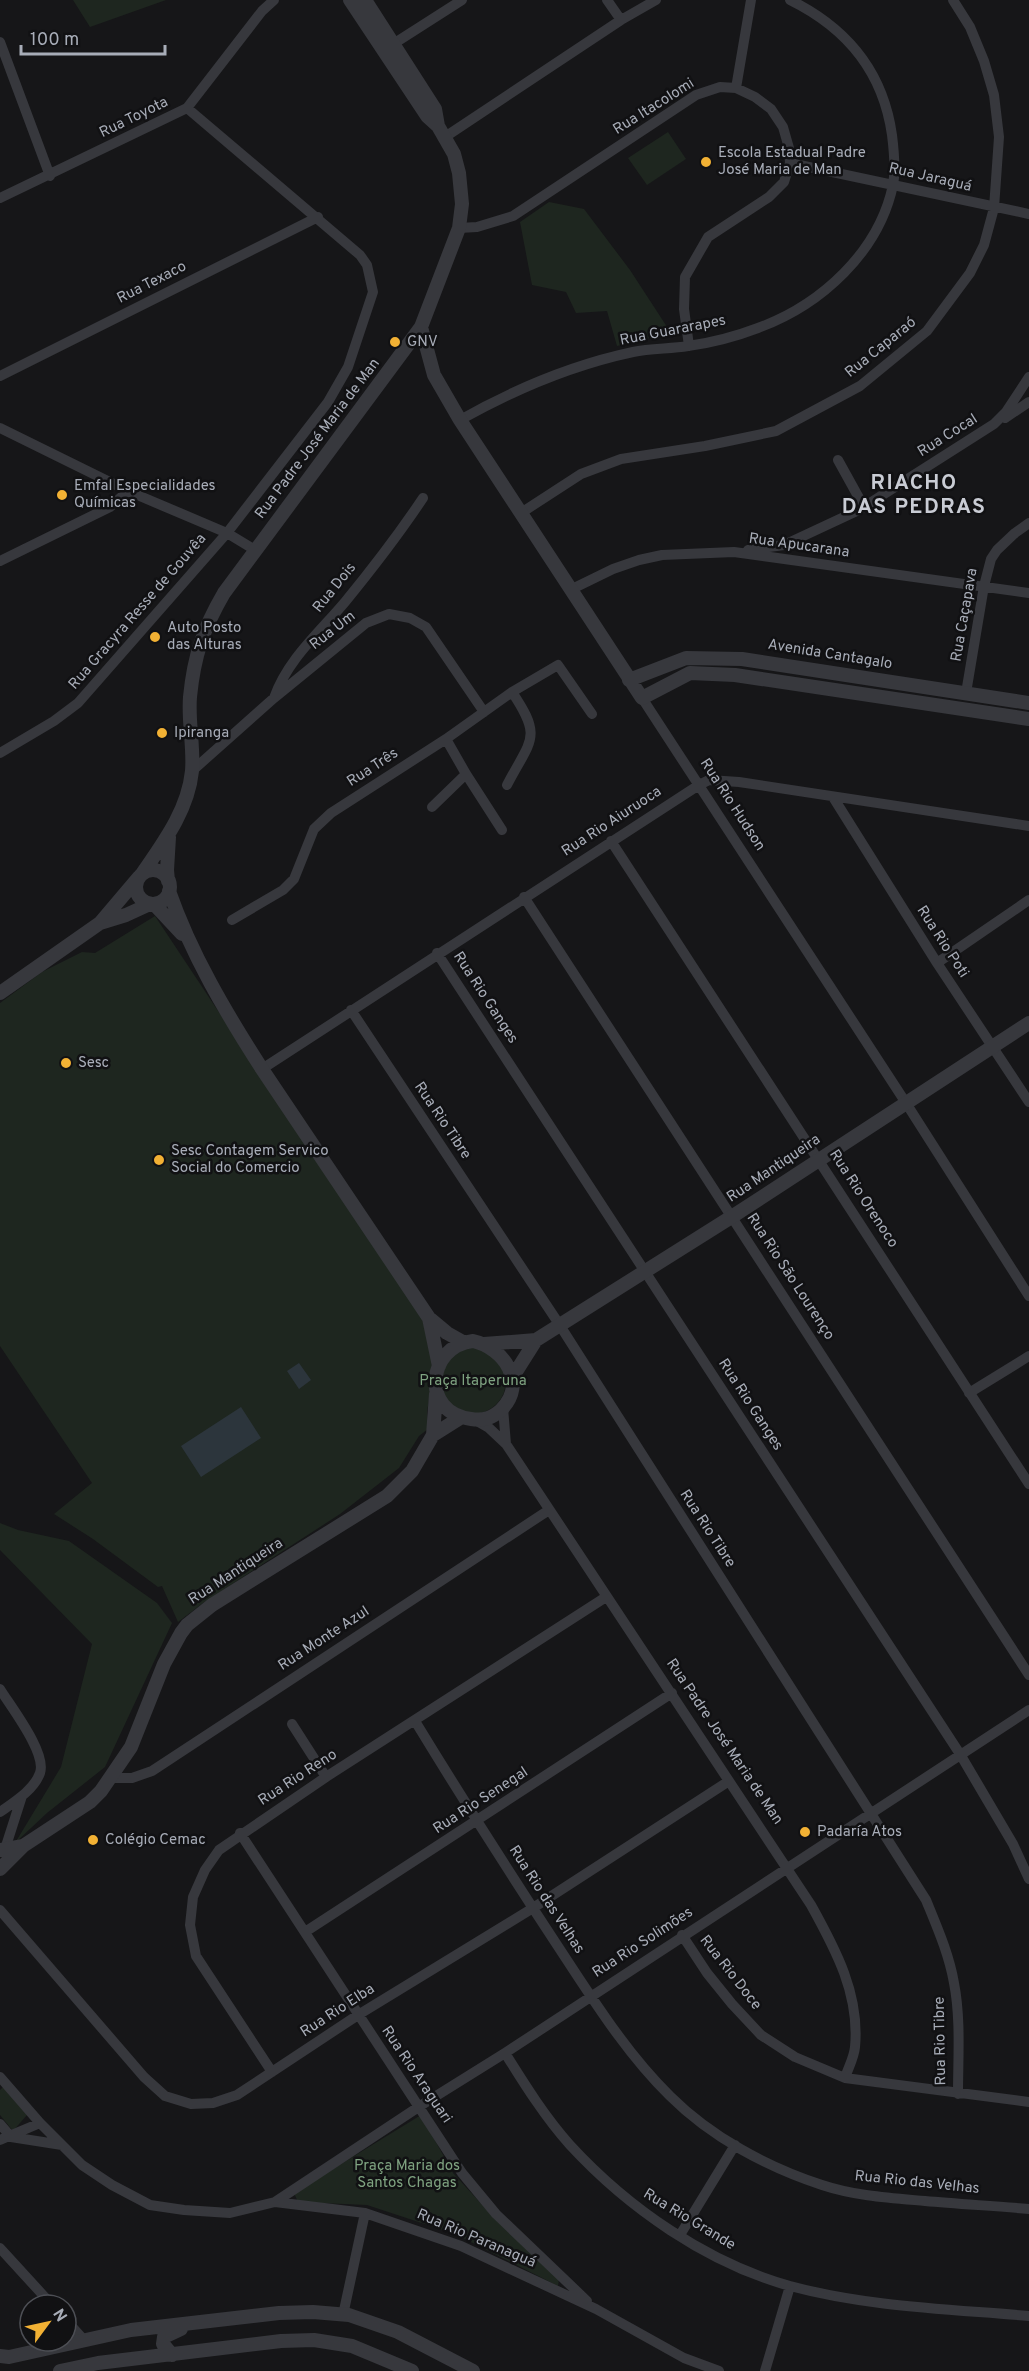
<svg xmlns="http://www.w3.org/2000/svg" width="1029" height="2371" viewBox="0 0 1029 2371" font-family="Overpass,sans-serif">
<style>
.green{fill:#1e261f}
.water{fill:#2c353c}
.lines{fill:none;stroke-linecap:round;stroke-linejoin:round}
.minor{stroke:#37383d;stroke-width:10}
.tertiary{stroke:#37383d;stroke-width:14}
.poi-dot{fill:#f2b134;stroke:#111113;stroke-width:2}
.labels{text-anchor:middle;dominant-baseline:central;stroke-width:5;stroke-linejoin:round;paint-order:stroke}
.street-label{font-size:15px;fill:#a8adb8;stroke:#111113}
.poi-label{font-size:15px;fill:#a8adb8;stroke:#111113;text-anchor:start}
.park-label{font-size:15px;fill:#7fa381;stroke:#111113}
.district-label{font-size:21px;font-weight:bold;letter-spacing:1.5px;fill:#c9ccd4;stroke:#111113}
</style>
<rect width="100%" height="100%" fill="#161618"/>
<path class="green" d="M73,0H166L90,27Z
M668,132L686,159L647,185L628,158Z
M549,202L584,209L630,270L671,333L617,346L607,311L576,313L566,292L532,285L520,222Z
M155,916L422,1318L435,1363L427,1412L428,1429L419,1436L399,1468L340,1514L203,1603L178,1622L162,1586L158,1587L93,1539L54,1514L92,1483L0,1346V1003L42,972L82,952L95,953Z
M440 1381a33 33 0 1 1 66 0a33 33 0 1 1-66 0Z
M0,1523L18,1530L69,1541L157,1603L172,1623L105,1767L47,1813L15,1843L61,1767L92,1644L0,1550Z
M3,2087L27,2115L13,2131L0,2115V2090Z
M421,2115L453,2173L497,2221L559,2279L558,2286L455,2234L367,2205L298,2202L294,2193Z"/>
<path class="water" d="M299,1363L311,1380L299,1389L287,1371Z
M241,1407L261,1438L201,1477L181,1446Z"/>
<g class="lines">
<path class="minor" d="M607,0L621,20
M0,42L50,176
M387,48L462,0
M736,88L751,0
M445,137L621,20L656,0
M790,163L1029,214
M0,198L187,108L262,11L274,0
M459,228L477,227L513,216L696,95L720,87L736,88L755,97L771,109L783,127L789,148L790,163L784,182L769,197L708,237L685,277L684,309L689,346
M0,376L318,217
M1005,418L1029,402
M460,420C515,389 572,365 633,352C651,348 670,349 688,346C710,343 737,336 758,328C821,305 879,252 893,185C896,169 894,151 892,135C883,71 847,28 790,0
M0,428L128,491L227,533L255,550
M838,460L864,507
M521,513L581,474L621,459L705,446L776,431L860,386L927,331L970,273L984,245L994,208L999,137L994,95L984,61L970,27L953,0
M748,550L784,545L859,510L994,424L1006,412L1029,377
M0,561L110,507L128,491
M570,590L613,569L639,560L662,555L734,552L1029,593
M966,693L984,586L991,559L997,550L1015,533L1029,523
M274,698C288,659 319,633 345,602C372,569 399,534 423,498
M642,698L906,1103L1029,1296
M0,753L54,721L78,703L227,533L328,402L348,367L373,292L367,265L360,255L187,108
M192,771L274,698L366,623L389,614L410,618L426,627L484,712
M466,774L502,830
M507,785C531,739 543,738 512,692
M833,797L937,963L1029,1102
M432,807L466,774L446,739
M611,841L1029,1484
M524,897L1029,1675
M232,920L283,890L294,879L314,829L331,813L446,739L512,692L558,665L592,714
M437,953L960,1754L1013,1844L1029,1879
M937,963L1029,900
M351,1010L559,1324L926,1900C937,1927 949,1954 954,1983C961,2019 958,2058 958,2094
M262,1069L699,785L709,780L739,782L1029,826
M969,1393L1029,1356
M503,1408L506,1444
M475,1420L489,1428L506,1444L811,1905C836,1950 860,1995 855,2047C854,2058 848,2068 845,2078
M0,1689C11,1707 47,1753 40,1773C34,1790 14,1802 0,1812
M415,1721C462,1798 511,1875 561,1951C594,2001 627,2054 670,2096C711,2137 767,2167 822,2185C855,2196 890,2198 925,2201C959,2204 994,2206 1029,2209
M292,1724L326,1777
M111,1778H132L152,1771L549,1510
M240,1833L462,2173L496,2214L587,2301
M5,1849L22,1796
M0,1910L144,2077L165,2096L191,2104L213,2103L237,2095L358,2015L533,1908L729,1781
M305,1932L672,1693
M682,1935L707,1973L732,2004L761,2035L795,2057L845,2078L1029,2102
M505,2053C525,2085 545,2117 570,2145C628,2208 707,2263 790,2286C868,2307 949,2309 1029,2316
M272,2072L196,1956L190,1925L193,1897L205,1870L219,1850L326,1777L606,1597
M0,2077L40,2123L82,2165L112,2185L150,2205L184,2210L230,2213L275,2202L365,2213L461,2246L596,2309L684,2358L719,2371
M0,2124L11,2137L62,2145
M0,2140L40,2123
M275,2202L420,2106L505,2053L1029,1710
M680,2235L735,2145
M0,2248L52,2305
M343,2315L365,2213
M66,2320L84,2340
M765,2371L790,2286"/>
<path class="tertiary" d="M365,0L435,109L438,126
M421,327L434,375L460,420L642,698L690,673L735,675L1029,719
M629,680L686,658L742,659L1029,703
M136 887a17 17 0 1 1 34 0a17 17 0 1 1-34 0Z
M142,874C164,842 188,810 192,771C194,747 188,722 190,697C194,656 203,629 224,593L421,327L459,228L462,204L459,173L454,154L438,126L427,116L350,0
M168,881L167,870L169,837
M169,891C191,954 226,1013 262,1069L429,1318L447,1333L463,1342
M154,904L182,934
M100,923L126,915L150,904
M0,993L100,923L139,877
M429,1318L439,1366
M473,1341C504,1348 528,1383 501,1410C492,1418 484,1421 471,1419C420,1413 427,1346 473,1341Z
M484,1344L536,1340
M512,1378L536,1340L733,1216L1029,1023
M433,1435L460,1418
M0,1850L23,1846
M0,1869L23,1846L90,1802L101,1791L131,1747L164,1664L181,1633L187,1625L212,1605L387,1496L412,1471L433,1435L436,1394
M172,2355L163,2344L164,2337L181,2329
M0,2356L9,2357L131,2330L279,2313L313,2312L349,2315L398,2332L473,2371
M60,2371L98,2363L281,2341L314,2340L352,2346L412,2371"/>
</g>
<g class="poi-dot">
<circle cx="706" cy="162" r="6"/>
<circle cx="395" cy="342" r="6"/>
<circle cx="62" cy="495" r="6"/>
<circle cx="155" cy="637" r="6"/>
<circle cx="162" cy="733" r="6"/>
<circle cx="66" cy="1063" r="6"/>
<circle cx="159" cy="1160" r="6"/>
<circle cx="805" cy="1832" r="6"/>
<circle cx="93" cy="1840" r="6"/>
</g>
<g class="labels">
<g class="street-label">
<text transform="translate(654 107) rotate(-32)">Rua Itacolomi</text>
<text transform="translate(134 118) rotate(-26)">Rua Toyota</text>
<text transform="translate(930 178) rotate(13)">Rua Jaraguá</text>
<text transform="translate(152 283) rotate(-27)">Rua Texaco</text>
<text transform="translate(673 331) rotate(-11)">Rua Guararapes</text>
<text transform="translate(881 348) rotate(-39)">Rua Caparaó</text>
<text transform="translate(948 436) rotate(-32)">Rua Cocal</text>
<text transform="translate(318 439) rotate(-53)">Rua Padre José Maria de Man</text>
<text transform="translate(799 546) rotate(8)">Rua Apucarana</text>
<text transform="translate(335 588) rotate(-51)">Rua Dois</text>
<text transform="translate(138 612) rotate(-49)">Rua Gracyra Resse de Gouvêa</text>
<text transform="translate(965 615) rotate(-80)">Rua Caçapava</text>
<text transform="translate(333 631) rotate(-38)">Rua Um</text>
<text transform="translate(830 655) rotate(9)">Avenida Cantagalo</text>
<text transform="translate(373 768) rotate(-33)">Rua Três</text>
<text transform="translate(732 805) rotate(57)">Rua Rio Hudson</text>
<text transform="translate(612 822) rotate(-33)">Rua Rio Aiuruoca</text>
<text transform="translate(942 942) rotate(57)">Rua Rio Poti</text>
<text transform="translate(485 998) rotate(57)">Rua Rio Ganges</text>
<text transform="translate(442 1121) rotate(56)">Rua Rio Tibre</text>
<text transform="translate(774 1169) rotate(-34)">Rua Mantiqueira</text>
<text transform="translate(863 1199) rotate(57)">Rua Rio Orenoco</text>
<text transform="translate(790 1277) rotate(57)">Rua Rio São Lourenço</text>
<text transform="translate(750 1405) rotate(57)">Rua Rio Ganges</text>
<text transform="translate(707 1529) rotate(57)">Rua Rio Tibre</text>
<text transform="translate(236 1572) rotate(-33)">Rua Mantiqueira</text>
<text transform="translate(324 1639) rotate(-33)">Rua Monte Azul</text>
<text transform="translate(724 1742) rotate(56)">Rua Padre José Maria de Man</text>
<text transform="translate(298 1778) rotate(-33)">Rua Rio Reno</text>
<text transform="translate(481 1801) rotate(-33)">Rua Rio Senegal</text>
<text transform="translate(546 1900) rotate(57)">Rua Rio das Velhas</text>
<text transform="translate(643 1943) rotate(-33)">Rua Rio Solimões</text>
<text transform="translate(730 1973) rotate(52)">Rua Rio Doce</text>
<text transform="translate(338 2011) rotate(-33)">Rua Rio Elba</text>
<text transform="translate(941 2041) rotate(-91)">Rua Rio Tibre</text>
<text transform="translate(416 2075) rotate(56)">Rua Rio Araguari</text>
<text transform="translate(917 2183) rotate(6)">Rua Rio das Velhas</text>
<text transform="translate(689 2220) rotate(31)">Rua Rio Grande</text>
<text transform="translate(476 2239) rotate(23)">Rua Rio Paranaguá</text>
</g>
<g class="poi-label">
<text x="718" y="153">Escola Estadual Padre<tspan x="718" dy="17">José Maria de Man</tspan></text>
<text x="407" y="342">GNV</text>
<text x="74" y="486">Emfal Especialidades<tspan x="74" dy="17">Químicas</tspan></text>
<text x="167" y="628">Auto Posto<tspan x="167" dy="17">das Alturas</tspan></text>
<text x="174" y="733">Ipiranga</text>
<text x="78" y="1063">Sesc</text>
<text x="171" y="1151">Sesc Contagem Servico<tspan x="171" dy="17">Social do Comercio</tspan></text>
<text x="817" y="1832">Padaría Atos</text>
<text x="105" y="1840">Colégio Cemac</text>
</g>
<g class="park-label">
<text x="473" y="1381">Praça Itaperuna</text>
<text x="407" y="2166">Praça Maria dos<tspan x="407" dy="17">Santos Chagas</tspan></text>
</g>
<g class="district-label">
<text x="914" y="483">RIACHO<tspan x="914" dy="24">DAS PEDRAS</tspan></text>
</g>
</g>
<g transform="translate(48 2323) rotate(57)"><circle r="28" fill="#111113" stroke="#4d4f55" stroke-width="1.5"/>
<path d="M0-4.5L10 22L0 15L-10 22Z" fill="#f2b134"/>
<text y="-9" font-size="16" font-weight="bold" text-anchor="middle" fill="#a8adb8">N</text>
</g>
<path d="M21 45v9h144v-9" fill="none" stroke="#a8adb8" stroke-width="3"/>
<text x="30" y="45" font-size="18" fill="#a8adb8" stroke="#111113" stroke-width="4.5" paint-order="stroke">100 m</text>
</svg>
